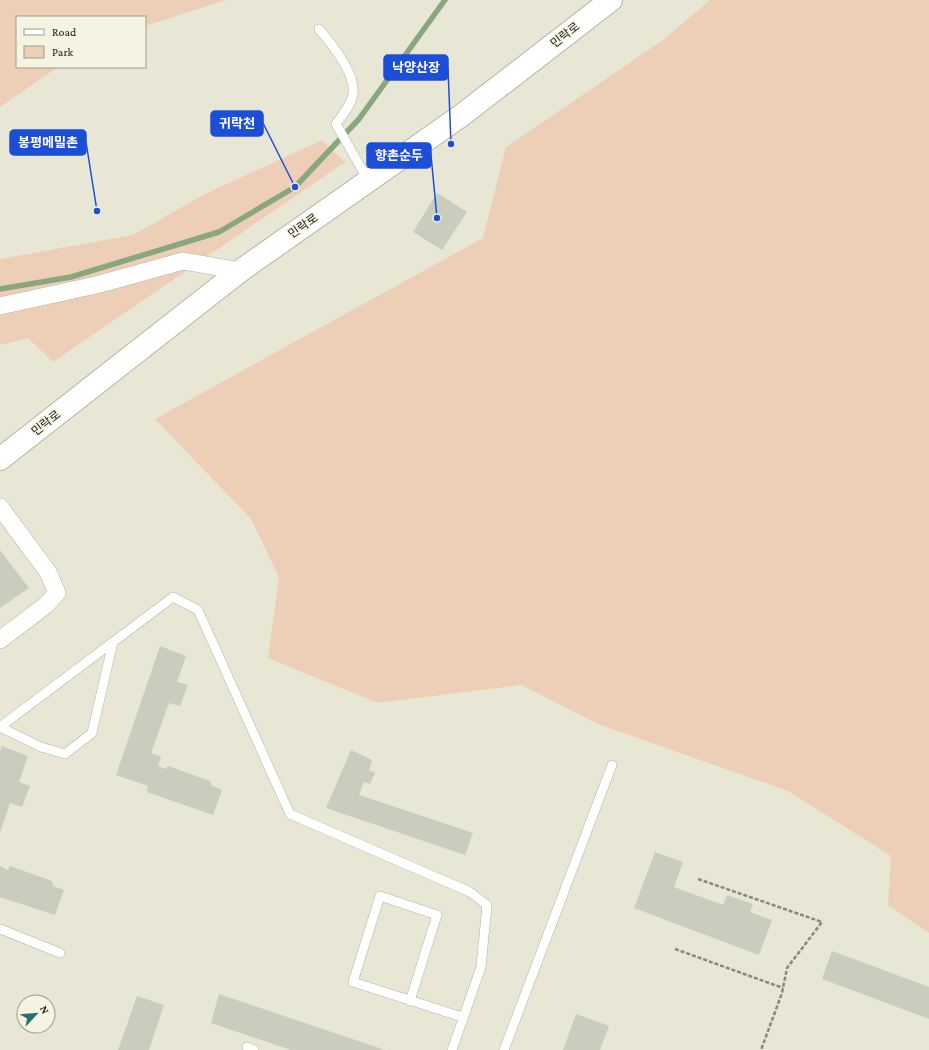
<svg xmlns="http://www.w3.org/2000/svg" width="929" height="1050" viewBox="0 0 929 1050" font-family="'Crimson Pro','Noto Sans KR',serif">
<style>
.green{fill:#edcfb7}
.lines{fill:none;stroke-linecap:round;stroke-linejoin:round}
.stream{stroke:#8aa67f;stroke-width:5.5}
.building{fill:#c9cdbd}
.service-casing{stroke:#b7b4a4;stroke-width:10}
.minor-casing{stroke:#b7b4a4;stroke-width:18}
.secondary-casing{stroke:#b7b4a4;stroke-width:24}
.path{stroke:#8a887c;stroke-width:2.5;stroke-dasharray:4 2;stroke-linecap:butt}
.service{stroke:#fff;stroke-width:9}
.minor{stroke:#fff;stroke-width:17}
.secondary{stroke:#fff;stroke-width:22}
.labels{text-anchor:middle;dominant-baseline:central;stroke-width:3;stroke-linejoin:round;paint-order:stroke}
.street-label{font-size:12px;fill:#1a1913;stroke:#f5f3e2}
.leader{fill:none;stroke:#1d4ed8;stroke-width:1.5}
.callout-dot{fill:#1d4ed8;stroke:#f5f3e2;stroke-width:1.5}
.callout{fill:#1d4ed8;stroke:#1d4ed8;stroke-width:1.5}
.callout-label{font-size:13px;text-anchor:middle;font-weight:bold;fill:#fff}
</style>
<rect width="100%" height="100%" fill="#e8e6d5"/>
<path class="green" d="M0,0H226L145,26V17H17V67H58L0,107Z
M710,0H929V933L888,905L891,856L788,791L598,724L521,685L378,703L268,658L279,577L251,519L155,419L483,238L506,147L663,40Z
M322,140L345,162L53,362L28,338L0,345V259L133,235L205,194Z"/>
<g class="lines">
<path class="stream" d="M0,289L71,277L219,232L295,187L359,119L445,0"/>
</g>
<path class="building" d="M437,193L467,212L442,250L413,232Z
M0,550L29,588L0,608Z
M160,646L186,656L177,682L188,685L180,706L169,703L151,753L161,757L158,766L166,769L168,766L210,781L211,785L222,790L213,815L147,792L148,786L116,775Z
M2,746L28,756L19,782L30,786L22,807L10,803L0,833V752Z
M351,750L372,760L369,771L375,772L370,784L364,782L359,795L473,833L465,855L326,808Z
M655,852L683,862L674,887L723,905L727,895L753,904L750,912L772,920L759,955L634,908Z
M0,866L8,870L10,866L52,881L53,886L64,890L55,915L0,897Z
M832,951L929,987V1019L822,979Z
M219,994L385,1050H291L211,1023Z
M137,996L164,1005L149,1050H118Z
M576,1014L609,1026L600,1050H563Z"/>
<g class="lines">
<defs>
<path id="service" d="M319,29C331,43 356,74 353,94C351,106 342,115 336,124L368,180
M0,727L173,597L198,610L290,814L470,892L487,905L481,967L452,1050
M0,727L41,747L65,754L92,733L113,642
M0,929L60,953
M410,1001L437,915L380,896L353,982L462,1017
M247,1047L254,1050
M504,1050L612,765"/>
<path id="minor" d="M0,306L96,285L183,261L240,271
M0,507L48,572L57,593L46,605L0,640"/>
<path id="secondary" d="M0,459L240,271L462,115L611,0"/>
</defs>
<use href="#service" class="service-casing"/>
<use href="#minor" class="minor-casing"/>
<use href="#secondary" class="secondary-casing"/>
<path class="path" d="M698,879L822,922L787,968L782,993L761,1050
M675,949L783,988"/>
<use href="#service" class="service"/>
<use href="#minor" class="minor"/>
<use href="#secondary" class="secondary"/>
</g>
<g class="labels">
<g class="street-label">
<text transform="translate(565 35) rotate(-38)">민락로</text>
<text transform="translate(303 226) rotate(-35)">민락로</text>
<text transform="translate(46 423) rotate(-38)">민락로</text>
</g>
</g>
<path class="leader" d="M451 144L448 68M295 187L263 123M97 211L86 142M437 218L431 155"/>
<g class="callout-dot">
<circle cx="451" cy="144" r="4"/>
<circle cx="295" cy="187" r="4"/>
<circle cx="97" cy="211" r="4"/>
<circle cx="437" cy="218" r="4"/>
</g>
<g class="callout">
<rect x="384" y="55" width="64" height="25" rx="4"/>
<rect x="211" y="111" width="52" height="25" rx="4"/>
<rect x="10" y="130" width="76" height="25" rx="4"/>
<rect x="367" y="143" width="64" height="25" rx="4"/>
</g>
<g class="callout-label">
<text x="416" y="72">낙양산장</text>
<text x="237" y="128">귀락천</text>
<text x="48" y="147">봉평메밀촌</text>
<text x="399" y="160">향촌순두</text>
</g>
<rect x="16" y="16" width="130" height="52" fill="#f5f3e2" stroke="#9d9c8f"/>
<rect x="24" y="29" width="20" height="6" fill="#ffffff" stroke="#9d9c8f"/>
<text x="52" y="36" font-size="12" fill="#1a1913">Road</text>
<rect x="24" y="46" width="20" height="12" fill="#edcfb7" stroke="#9d9c8f"/>
<text x="52" y="56" font-size="12" fill="#1a1913">Park</text>
<g transform="translate(36 1014) rotate(64)"><circle r="19" fill="#f5f3e2" stroke="#9d9c8f"/>
<path d="M0-3L7 15L0 10L-7 15Z" fill="#277170"/>
<text y="-6" font-size="11" font-weight="bold" text-anchor="middle" fill="#1a1913">N</text>
</g>
</svg>
